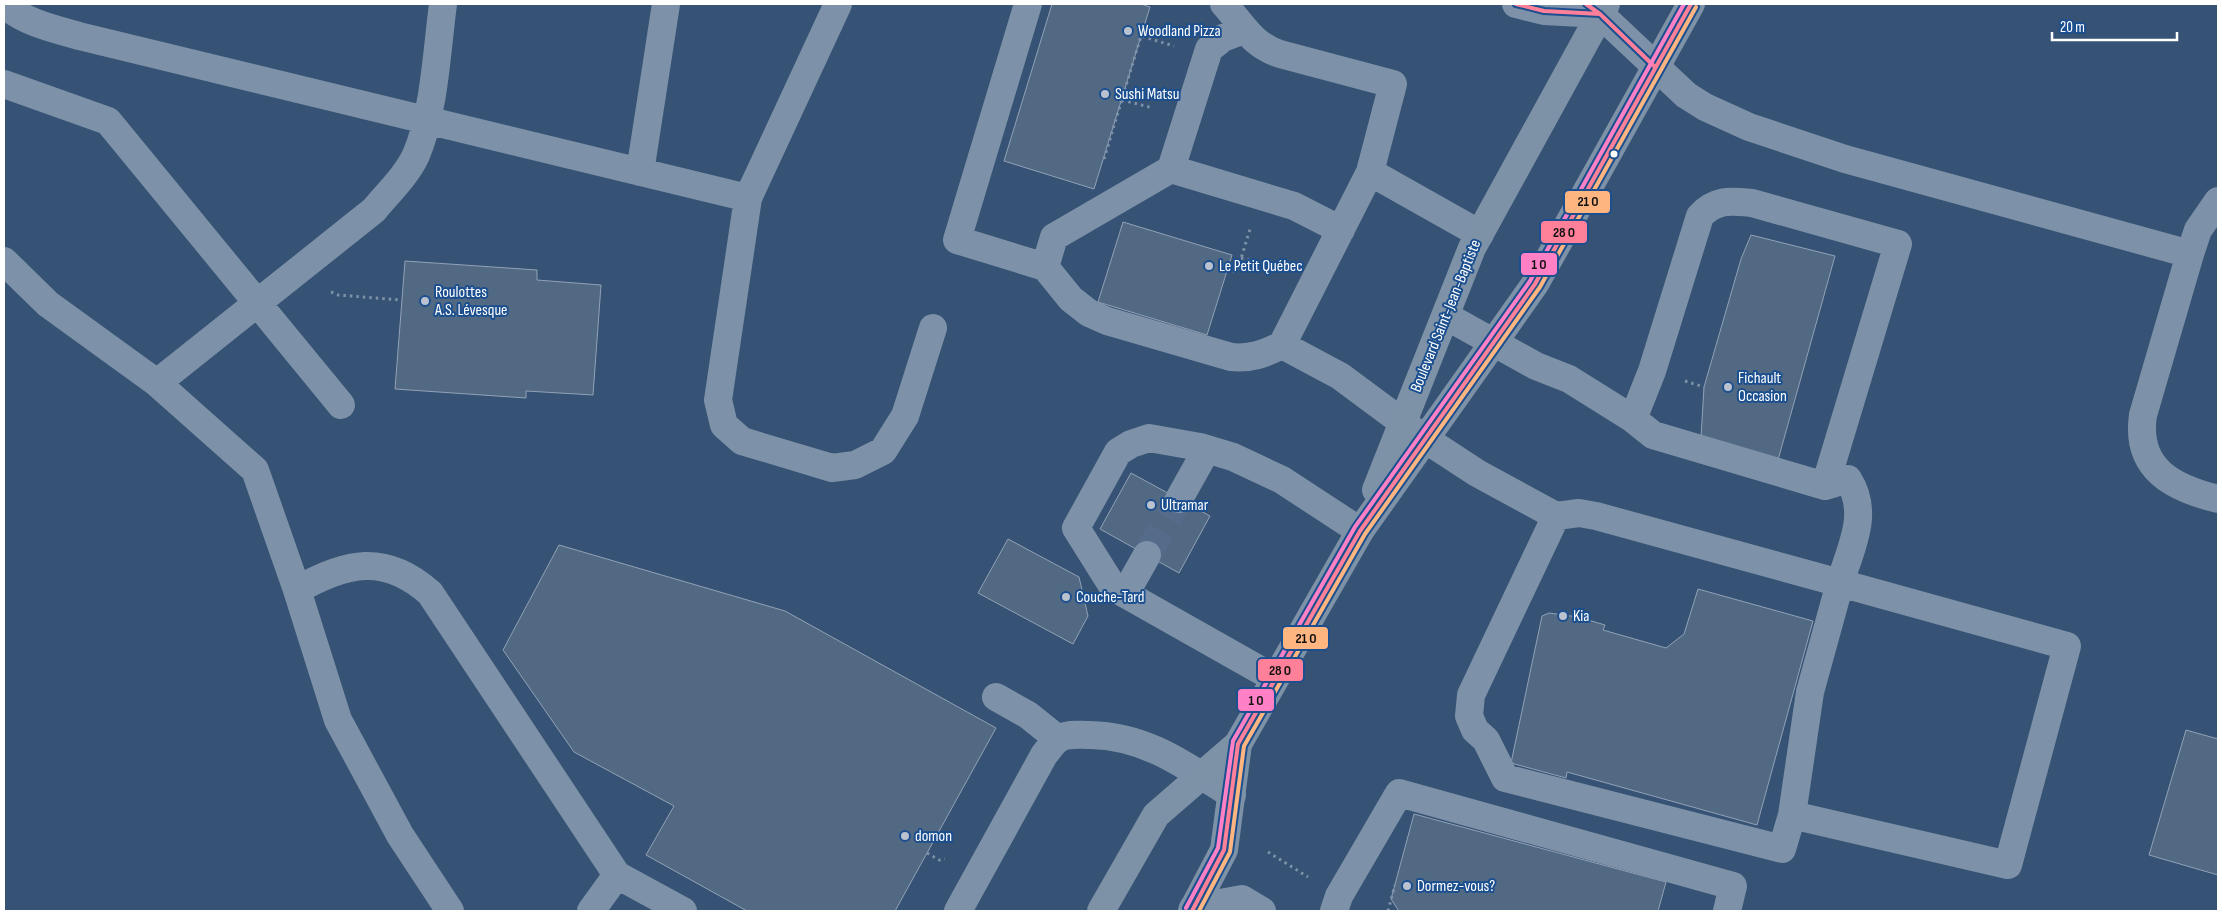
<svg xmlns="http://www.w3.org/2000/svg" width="2222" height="915" viewBox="0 0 2222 915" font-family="'Sofia Sans Condensed',sans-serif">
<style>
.building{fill:#526984;stroke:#92a2b6}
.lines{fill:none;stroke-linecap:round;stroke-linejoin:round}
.minor-tunnel{stroke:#546c89;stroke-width:28;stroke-dasharray:28 14;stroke-linecap:butt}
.path{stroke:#7d92a8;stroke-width:3;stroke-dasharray:2.5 4;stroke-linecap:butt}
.minor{stroke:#7d92a8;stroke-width:28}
.highway{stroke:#7e92a7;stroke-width:28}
.bus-1-casing{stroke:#1b4f8f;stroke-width:8}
.bus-2-casing{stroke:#1b4f8f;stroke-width:8}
.bus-3-casing{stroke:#1b4f8f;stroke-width:8}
.bus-1{stroke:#ff8098;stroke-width:4}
.bus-2{stroke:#ffb580;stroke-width:4}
.bus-3{stroke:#ff80c5;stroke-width:4}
.poi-dot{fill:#b9c2ce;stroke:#1b4f8f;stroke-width:2}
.bus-dot{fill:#fff;stroke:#1b4f8f;stroke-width:2}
.labels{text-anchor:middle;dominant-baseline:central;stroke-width:4;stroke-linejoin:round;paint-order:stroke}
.poi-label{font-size:16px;fill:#fff;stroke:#1b4f8f;text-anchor:start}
.street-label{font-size:16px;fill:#fff;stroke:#1b4f8f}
.line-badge{stroke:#1b4f8f;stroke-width:2}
.pale-badge-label{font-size:14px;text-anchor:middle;font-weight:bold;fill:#111}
</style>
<rect width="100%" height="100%" fill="#365274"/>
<path class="building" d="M1052,4H1141L1150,7L1094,189L1004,161Z
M1123,222L1232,255L1207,335L1098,302Z
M1751,235L1835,256L1778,460L1701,437L1704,387L1741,259Z
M405,261L537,270V280L601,285L593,395L526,391V398L395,389Z
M1131,473L1210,516L1179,573L1100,529Z
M1008,539L1079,577L1088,616L1073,644L978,593Z
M559,545L785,611L996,728L895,911H747L646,855L674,806L574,752L503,650Z
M1698,589L1813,621L1757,825L1567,772L1566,778L1511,763L1542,616L1549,613L1578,617L1605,625L1603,630L1666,648L1684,634Z
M2186,730L2218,739V875L2149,855Z
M1414,814L1666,882L1658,911H1399L1391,899Z"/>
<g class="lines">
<path class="minor-tunnel" d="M1147,555L1179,499"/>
<path class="path" d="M1122,100L1153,108
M1104,159L1141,36L1174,46
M1241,258L1281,269
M1227,270L1237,272L1250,229
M331,292L338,295L402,300
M1685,381L1704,387
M1268,852L1308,877
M927,853L939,860L945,859
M1388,911L1395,885"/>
<path class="minor" d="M4,4C23,22 54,29 79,36L748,198L718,400L724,425L742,441L832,468L855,465L883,451L905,416L933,328
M1028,4L957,240L1045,267L1071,299L1089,313L1107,321L1231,357C1251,359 1264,354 1282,345
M1224,4C1242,24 1252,45 1280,54L1393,84L1370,172L1282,345L1340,376L1425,439L1477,473L1556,516L1471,695L1469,716L1475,730L1486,740L1505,778L1782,849L1792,815L1810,692L1840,583L1596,516L1579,513L1556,516
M1516,4L1544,11L1600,14
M1586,4L1600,14L1686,95L1705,107L1749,127L1845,159L2190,254L2198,230L2218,201
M4,84L108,121L341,405
M1171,169L1294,206L1341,230
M640,172L666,4
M1370,172L1480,234
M748,198L838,4
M2190,254L2143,415C2135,469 2173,488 2218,499
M4,261L48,304L157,383L255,470L297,590L338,720L400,835L450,911
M1045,267L1054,237L1171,169L1209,49L1223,38L1244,30
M1446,316L1536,366L1569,379L1633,419L1653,435L1825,486L1898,244L1752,203C1730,201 1716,199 1700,216L1652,371L1633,419
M157,383L374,210C388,193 407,175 416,155C434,114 437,49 443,4
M1179,499L1207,449
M297,590C346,562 385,553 430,593L617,875
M1125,594L1147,555
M1274,678L1113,587L1076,528L1118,452L1131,444L1149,438L1200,447L1233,457L1282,480L1360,531
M996,697L1028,715L1058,739
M1792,815L2008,865L2067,646L1840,583C1851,547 1870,513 1848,479L1825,486
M1193,908L1242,899L1262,911
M591,911L617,875L683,911
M958,911L1044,755C1049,749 1054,741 1060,738C1069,733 1079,735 1090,735C1147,736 1186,766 1232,795
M1334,911L1339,896L1399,793L1733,886L1727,911"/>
<path class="highway" d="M1376,490L1472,248L1606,4
M1101,911L1156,815L1238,744L1360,531L1535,284L1691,4
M1192,911L1224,850L1238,744"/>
<defs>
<path id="bus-1" d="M1516,4L1544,11L1600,14
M1586,4L1600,14L1655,67
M1192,911L1224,850L1238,744L1360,531L1535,284L1691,4"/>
<path id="bus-2" d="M1199,911L1230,852L1244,746L1365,534L1540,287L1696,7"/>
<path id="bus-3" d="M1186,908L1218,848L1233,741L1355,527L1530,281L1684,4"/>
</defs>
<use href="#bus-1" class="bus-1-casing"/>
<use href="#bus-2" class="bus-2-casing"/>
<use href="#bus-3" class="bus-3-casing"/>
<use href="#bus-1" class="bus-1"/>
<use href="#bus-2" class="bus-2"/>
<use href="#bus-3" class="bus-3"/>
</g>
<g class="poi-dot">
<circle cx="1128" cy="31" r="5"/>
<circle cx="1105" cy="94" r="5"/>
<circle cx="1209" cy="266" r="5"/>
<circle cx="425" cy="301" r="5"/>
<circle cx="1728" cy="387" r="5"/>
<circle cx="1151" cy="505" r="5"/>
<circle cx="1066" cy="597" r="5"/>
<circle cx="1563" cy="616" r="5"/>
<circle cx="905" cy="836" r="5"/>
<circle cx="1407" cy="886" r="5"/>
</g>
<circle class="bus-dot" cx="1614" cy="154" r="4.5"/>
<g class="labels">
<g class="poi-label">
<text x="1138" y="31">Woodland Pizza</text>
<text x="1115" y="94">Sushi Matsu</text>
<text x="1219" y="266">Le Petit Québec</text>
<text x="435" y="292">Roulottes<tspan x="435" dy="18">A.S. Lévesque</tspan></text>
<text x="1738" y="378">Fichault<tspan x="1738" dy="18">Occasion</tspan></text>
<text x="1161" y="505">Ultramar</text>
<text x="1076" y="597">Couche-Tard</text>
<text x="1573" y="616">Kia</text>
<text x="915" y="836">domon</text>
<text x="1417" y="886">Dormez-vous?</text>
</g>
<g class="street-label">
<text transform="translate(1446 316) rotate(-68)">Boulevard Saint-Jean-Baptiste</text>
</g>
</g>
<g class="line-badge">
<rect x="1564" y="190" width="47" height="24" rx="5" fill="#ffb580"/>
<rect x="1540" y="220" width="48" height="24" rx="5" fill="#ff8098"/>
<rect x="1520" y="252" width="38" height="24" rx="5" fill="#ff80c5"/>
<rect x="1282" y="626" width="47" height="24" rx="5" fill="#ffb580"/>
<rect x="1257" y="658" width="47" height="24" rx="5" fill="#ff8098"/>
<rect x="1237" y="688" width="38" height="24" rx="5" fill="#ff80c5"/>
</g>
<g class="pale-badge-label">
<text x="1588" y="206">21 O</text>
<text x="1564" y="237">28 O</text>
<text x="1539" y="269">1 O</text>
<text x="1306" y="643">21 O</text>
<text x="1280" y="675">28 O</text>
<text x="1256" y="705">1 O</text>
</g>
<rect width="2222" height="915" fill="none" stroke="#ffffff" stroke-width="10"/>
<path d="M2052 32v8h125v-8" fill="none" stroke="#ffffff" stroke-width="2.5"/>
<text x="2060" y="32" font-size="15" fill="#ffffff" stroke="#1b4f8f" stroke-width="4" paint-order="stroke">20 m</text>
</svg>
